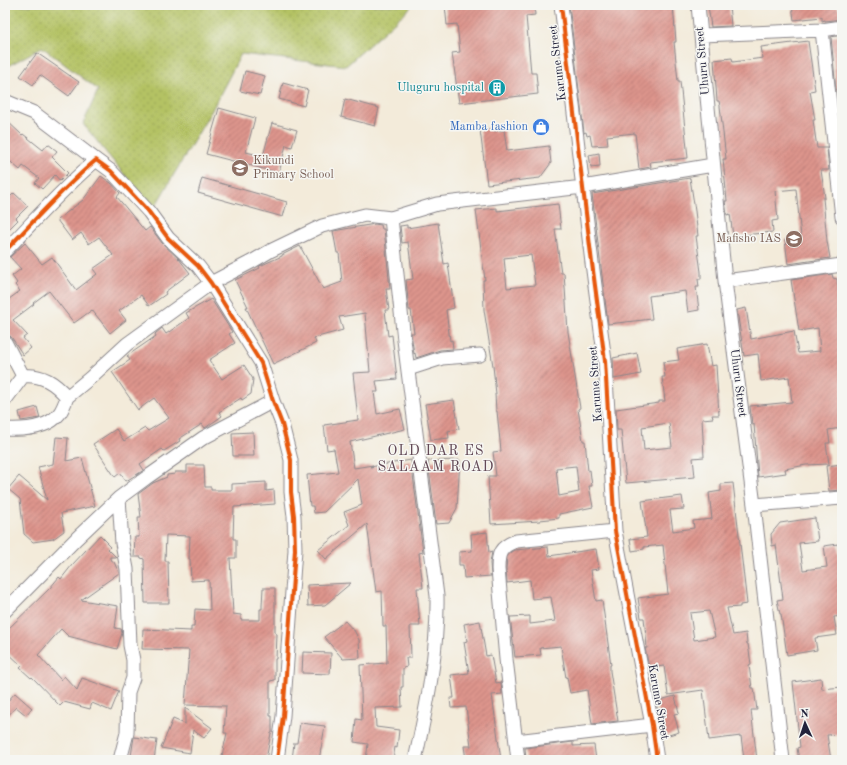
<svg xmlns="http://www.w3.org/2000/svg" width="847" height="765" viewBox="0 0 847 765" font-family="'Old Standard TT',serif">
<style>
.grass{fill:url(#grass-dots);stroke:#6b7250}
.building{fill:url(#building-hatch);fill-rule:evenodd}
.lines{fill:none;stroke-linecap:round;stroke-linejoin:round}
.street-casing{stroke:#8a868a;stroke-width:15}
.street{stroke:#fff;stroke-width:13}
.cycleway-casing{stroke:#f6f6f2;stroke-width:6}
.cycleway{stroke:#e8590c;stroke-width:4}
.labels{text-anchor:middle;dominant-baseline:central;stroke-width:3;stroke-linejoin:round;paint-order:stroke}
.street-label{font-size:12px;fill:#22223b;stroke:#f6f6f2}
.culture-label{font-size:12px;fill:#0d838f;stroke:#f6f6f2;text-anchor:end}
.shop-label{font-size:12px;fill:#366cbe;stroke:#f6f6f2;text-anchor:end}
.education-label{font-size:12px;fill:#785e54;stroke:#f6f6f2;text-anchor:start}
.quarter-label{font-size:14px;letter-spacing:1px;fill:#634a57;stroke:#f6f6f2}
</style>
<defs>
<pattern id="grass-dots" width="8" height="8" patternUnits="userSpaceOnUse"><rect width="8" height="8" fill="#b4c264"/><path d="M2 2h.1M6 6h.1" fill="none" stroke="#9aa658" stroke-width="1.8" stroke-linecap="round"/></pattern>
<pattern id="building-hatch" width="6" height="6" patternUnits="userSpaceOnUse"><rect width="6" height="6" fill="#dd948c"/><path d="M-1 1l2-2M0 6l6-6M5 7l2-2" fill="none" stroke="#b37874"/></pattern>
</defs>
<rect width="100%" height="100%" fill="#f6f6f2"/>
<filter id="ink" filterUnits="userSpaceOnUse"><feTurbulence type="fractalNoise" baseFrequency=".025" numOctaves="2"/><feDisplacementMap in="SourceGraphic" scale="8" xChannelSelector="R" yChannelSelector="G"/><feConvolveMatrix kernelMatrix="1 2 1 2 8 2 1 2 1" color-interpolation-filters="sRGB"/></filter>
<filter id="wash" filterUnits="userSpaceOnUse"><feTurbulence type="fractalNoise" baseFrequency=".012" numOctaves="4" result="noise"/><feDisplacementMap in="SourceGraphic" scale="16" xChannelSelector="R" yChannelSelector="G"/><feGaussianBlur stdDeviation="0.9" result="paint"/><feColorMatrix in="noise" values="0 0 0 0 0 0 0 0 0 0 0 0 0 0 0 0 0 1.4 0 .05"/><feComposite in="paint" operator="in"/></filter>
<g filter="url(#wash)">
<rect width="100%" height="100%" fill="#f3ebda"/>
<path class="grass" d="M5,5H410L411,7L346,66L241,54L212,110L153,210L83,124L98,90L42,47L5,68Z"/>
<g id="blocks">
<path class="building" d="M445,5H534L535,15L526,16L531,73H536L538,94L459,103L452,53L460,52L457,24L447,25Z
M569,5H673L676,42H674L678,81H680L688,158L650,162L651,167L639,169L635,133L607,136L608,145L592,146L590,135L587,136L586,132L584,133Z
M708,5H729L731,26L711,27Z
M792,5H838V9H842V19L825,21V20L822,21V17L794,20Z
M842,35V90H836L831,37Z
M808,41L815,90L810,91L815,120H813L817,148H827L829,170H821L825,198H823L827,241L830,258L788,264L785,240L801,237L796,189L775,191L778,220L772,221L773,232L733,236L730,214L727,215L725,201H727L723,159H726L720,106L719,101H717L714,60L732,58L733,62L763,58L761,47Z
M37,53L79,82L69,96L40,75L33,85L20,76Z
M245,71L265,76L260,95L240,91Z
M283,83L308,90L304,106L279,99Z
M345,99L379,108L375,126L341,117Z
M219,108L255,118L246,152L263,156L272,123L297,130L292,147L286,145L279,173L206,154Z
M5,119L22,135L23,134L43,150L48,144L57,151L52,157L68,173L60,181L55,175L42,189L35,183L39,178L23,166L20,170L5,157Z
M494,128V131L504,130L507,151L549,146L551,163L540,178L487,184L480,130Z
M599,153L600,166L591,167L589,155Z
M101,176L111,183L120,193L117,197L145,231L150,227L162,243L179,259L190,273L165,292L166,294L149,306L141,295L119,311L126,320L110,333L92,310L74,323L49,291L33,303L34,304L13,320L27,335L23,338L31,348L23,355L12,338L9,335L5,334V302L20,291L15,285L17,283L12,276L21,269L10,257L25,243L42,264L52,257L76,290L97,274L93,269L113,255L99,237L89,244L81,233L72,240L57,220L83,200Z
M202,178L287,202L283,217L198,193Z
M690,178L695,211L698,236H696L701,272V279H698L699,287H696L699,310L688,312L685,291L649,296L652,319L608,324L592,194Z
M14,193L28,206L16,218L18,220L5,233V202Z
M558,204L561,229H555L561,273H564L568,332L580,408L578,409L583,441H585L588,471L590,470L592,486H589L593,507L559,514V518L540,520V521L491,524L488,476H496L493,452L501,451L497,411H496L495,394H496L493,366L484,310L483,280H485L476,210L497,208V211ZM531,255L535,285L507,288L504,258ZM576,466L579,492L559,496L556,468Z
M438,223L444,264L448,263L454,308L446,310L450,341L452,340L453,349L440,350L416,358L415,353L414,354L411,333H414L411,310H409L406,280L413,279L408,242L402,243L400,226L407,225V228Z
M375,224L381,225L382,229H384L390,289H386L389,310H385L388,336L392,335L397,379L376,381L378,392H374L377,414L400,409L405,429L350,442L354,468L373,465L370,467L411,460L423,552L419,553L423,588H417L420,626H410L411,658H406L407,667L403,668V687H401L402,707L375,708L376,727L399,730L397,748L395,747L393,760H366L368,744L354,742L356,719L362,720L360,665L387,663L386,626H383L382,591L376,592L367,524L326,559L318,550L349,525L344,512L362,505L358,479L324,512L314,513L313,506H310L307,475L338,472L334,449L327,450L324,425L358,420L353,373L370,372L365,313L339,317L343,330L314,338L316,343L273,364L246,307H248L235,280L260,268L259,266L262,265L282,256V255L300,246L323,289L342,282L339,253H337L333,231Z
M832,274L833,278L837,279L842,312V428L828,430L830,443H826L829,464L806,465L785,469L786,473L758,477L754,424L752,425L750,406L792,402L789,377L761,381L758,354L744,356L737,310L746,308L751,339L794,331L798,353L820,351L818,328L799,331L791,280Z
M211,299L232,332L229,334L235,343L209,360L222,379L244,365L253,379L251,394L242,400L241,398L219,412L222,416L205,428L202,424L179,439L180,441L164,451L162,449L140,464L144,470L136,475L126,481L120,473L115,477L93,444L116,429L124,441L145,428L148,431L169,418L154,398L138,410L112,372L130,360L127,356L156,336L155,334L162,328L166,334L189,318L186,313Z
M707,344L711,366L716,365L719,415H712L713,418L702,419L704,457L693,458L695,477L626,483L621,430H617L616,409L659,403V401H665L662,377H665L663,362L679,360L677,349ZM669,423L672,447L644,450L642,427Z
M637,353L641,374L614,379L613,358Z
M454,400L459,429L448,431L449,438L431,440L425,404Z
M37,407L40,418L21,421L19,412Z
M253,432L254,456H233L232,433Z
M56,437L68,438L66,461L82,458L95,506L61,513L64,531L53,539L33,542L24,534L20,499L8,489L19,476L47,500L38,467L53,464Z
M460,460L457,508L449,523L436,524L428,461Z
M842,464V490L829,491L826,466Z
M187,465H204L205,487H211V490H232V484L266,482V491L274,490L275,504L234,507L233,539H236V558H230L233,614L241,615V620H260V609H262V606L263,588H275V633L277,634L276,659H275V680L270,681V716H272V733H271L266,760H221L227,733H224L226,706L185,705L189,650L142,649L143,629L191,631V627H194L195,609L210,610L209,580L191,581L190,559H189L190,536L166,535L165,561H168L169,603H145L144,559L141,558V557H134L135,537H139L138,517H141L138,494L153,483L167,477V475L175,474V472H187Z
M733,483L747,604L740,605V607L727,608L733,635L746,633L747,644H748L751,664L749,665L752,688H754L757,710H751L757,760H744L741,736L709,740L703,690L668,695L664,666L649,668L645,648H647L646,636L644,618H641L638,598L668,594L663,545L644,547V549L632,551L630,539L647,537L642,501L682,496L684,509L670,510L673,531L694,528L693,521L712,519L709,493L721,491V484ZM709,611L715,637L694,640L690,613Z
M815,518L818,541L799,543L803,570L827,567L824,546L838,544L842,580V616L834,617L837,635L815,638L817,650L787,655L781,614H780L777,600L783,599L776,545L772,546L771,534L780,523Z
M487,532L489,553L492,552L490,563L491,576L464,578L463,565H459V552L472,551L471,534Z
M100,535L108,543L107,544L110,547L108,549L116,557H110V559L114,562L119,573L81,600L118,606L115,628L121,629L122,633L117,649L68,636L61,629L38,655L61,680L64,676L77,690L82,678L119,691L111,711L92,703L90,709L64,702L60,706L32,677L31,678L20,668L22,666L5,650V632L50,588L59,577L61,579L72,565Z
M548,547L549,556L596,549L599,569L591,570L596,601L602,600L611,665H610V671L618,721L592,724L587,690L570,693L567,677L566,678L561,646L540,648L541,655L515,657L510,617L530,616V624L555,621L551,597L532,599L530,580L507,583L506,569L507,557L509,554L515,550Z
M351,583L325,605L308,606L307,585Z
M345,621L353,630H354L359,640L360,658L343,659L324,637Z
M480,621L486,656L491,655L496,683L501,682L502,694L492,695L501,760H466L464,746H471L466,707L451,708L450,698H454L451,675L469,673L464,642L467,641L464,624Z
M303,652L331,653L330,674L302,673Z
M821,678L822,689L842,687V734L827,735L831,760H799L797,748L800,747L793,682Z
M15,693L32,708L26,715L16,707L5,719V704Z
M675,696L679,713L674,714L679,732L662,737L656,701Z
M185,708L212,728L204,738L193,730L190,753L161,748L173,719L185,724Z
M300,723L325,726L319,760H292L294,743H297Z
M134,737L157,740L154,760L131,756Z
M573,742V746L594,745L596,760H558V759L526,760L525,748Z"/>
</g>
</g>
<g filter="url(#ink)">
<use href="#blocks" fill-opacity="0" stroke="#8a868a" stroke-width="1"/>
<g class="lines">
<defs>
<path id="street" d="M561,5L592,263L605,361L615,531L652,725L657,760
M698,5L725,281L754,505L783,760
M822,30L842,217
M702,35L822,30L842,27
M5,101L34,113L96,160
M391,218L404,340L437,596C438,652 427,706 415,760
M5,251C35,220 63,188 96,160L111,171L149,212L168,238L198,266L211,283L261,363L273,401L282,424L291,460V492L294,516L295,550L283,716L277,760
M725,281L842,265
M5,342L23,376L5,400
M408,369L442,358L480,355
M67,397L90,378L127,344L211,283L253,261L270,251L322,226L365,215L391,218L437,204L583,187L713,165
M5,429C23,430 47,429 59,414C63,409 65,403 67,397C55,383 42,374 23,376
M119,498L122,543L127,569L130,645L133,660V678L128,692L127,733L120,760
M754,505L842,498
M5,611L77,538L119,498L146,478L203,438L273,401
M516,741L652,725
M518,760L506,659L498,569C498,553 500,547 516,541L615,531"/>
</defs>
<use href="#street" class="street-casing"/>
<use href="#street" class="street"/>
<defs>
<path id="cycleway" d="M561,5L592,263L605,361L615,531L652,725L657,760
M5,251C35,220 63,188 96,160L111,171L149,212L168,238L198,266L211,283L261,363L273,401L282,424L291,460V492L294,516L295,550L283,716L277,760"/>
</defs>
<use href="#cycleway" class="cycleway-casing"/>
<use href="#cycleway" class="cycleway"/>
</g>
</g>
<defs>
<symbol id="building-disc" viewBox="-11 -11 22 22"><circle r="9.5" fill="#0f9aa8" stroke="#f6f6f2"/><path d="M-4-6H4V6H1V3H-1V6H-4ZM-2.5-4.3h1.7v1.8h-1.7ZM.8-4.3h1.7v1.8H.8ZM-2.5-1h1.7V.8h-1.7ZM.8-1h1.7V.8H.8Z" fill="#fff"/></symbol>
<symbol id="shop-disc" viewBox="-11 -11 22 22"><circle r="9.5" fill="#3f7fe0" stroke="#f6f6f2"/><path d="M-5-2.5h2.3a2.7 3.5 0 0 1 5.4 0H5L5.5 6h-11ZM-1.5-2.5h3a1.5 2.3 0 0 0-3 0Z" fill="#fff"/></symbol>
<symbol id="school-disc" viewBox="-11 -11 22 22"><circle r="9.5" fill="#8d6e63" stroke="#f6f6f2"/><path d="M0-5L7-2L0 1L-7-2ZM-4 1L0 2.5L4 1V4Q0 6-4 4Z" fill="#fff"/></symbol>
</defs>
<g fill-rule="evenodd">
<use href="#building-disc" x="487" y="78" width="20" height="20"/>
<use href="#shop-disc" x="531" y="117" width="20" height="20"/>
<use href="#school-disc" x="230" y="158" width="20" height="20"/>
<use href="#school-disc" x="784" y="229" width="20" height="20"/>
</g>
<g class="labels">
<g class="street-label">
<text transform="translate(703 61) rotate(-95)">Uhuru Street</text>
<text transform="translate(558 63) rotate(-97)">Karume Street</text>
<text transform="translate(738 383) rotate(83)">Uhuru Street</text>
<text transform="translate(596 384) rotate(-94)">Karume Street</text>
<text transform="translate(658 702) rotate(80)">Karume Street</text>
</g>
<g class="culture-label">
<text x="484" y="88">Uluguru hospital</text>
</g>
<g class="shop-label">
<text x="528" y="127">Mamba fashion</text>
</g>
<g class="education-label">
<text x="253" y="161">Kikundi<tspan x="253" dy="14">Primary School</tspan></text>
<text x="781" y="239" text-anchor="end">Mafisho IAS</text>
</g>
<g class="quarter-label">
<text x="436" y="451">OLD DAR ES<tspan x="436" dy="16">SALAAM ROAD</tspan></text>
</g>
</g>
<rect width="847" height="765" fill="none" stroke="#f6f6f2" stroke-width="20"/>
<g transform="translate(805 723) rotate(357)" stroke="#f6f6f2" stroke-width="3" paint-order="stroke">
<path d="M0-3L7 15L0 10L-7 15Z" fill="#22223b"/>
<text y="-6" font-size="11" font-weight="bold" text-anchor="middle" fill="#22223b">N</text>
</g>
</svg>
